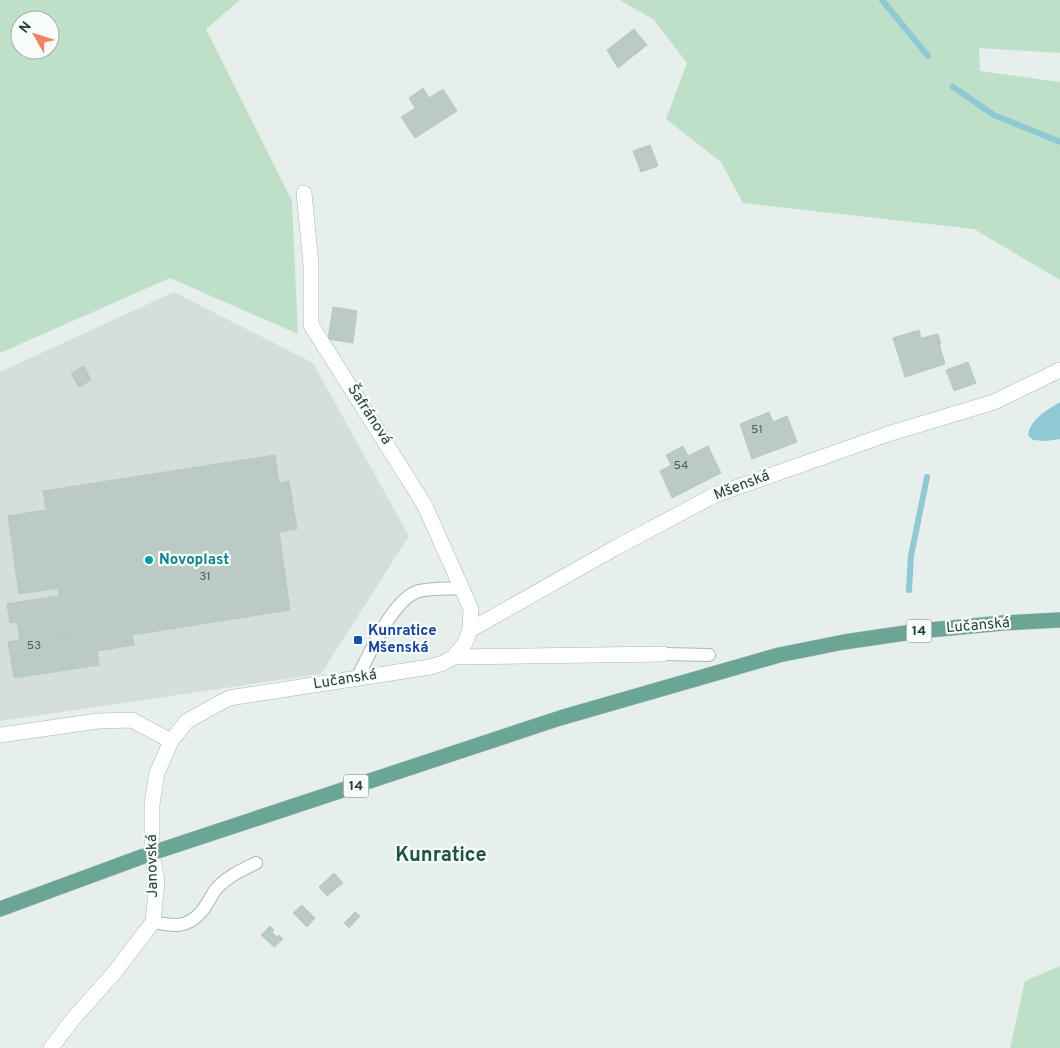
<svg xmlns="http://www.w3.org/2000/svg" width="1060" height="1048" viewBox="0 0 1060 1048" font-family="Overpass,sans-serif">
<style>
.built{fill:#d4dfda}
.green{fill:#bfe0c8;fill-rule:evenodd}
.water{fill:#8ec9d4}
.lines{fill:none;stroke-linecap:round;stroke-linejoin:round}
.stream{stroke:#8ec9d4;stroke-width:6}
.building{fill:#bbcac4;stroke:#b8c9c2}
.lane-casing{stroke:#a8b8b2;stroke-width:14}
.street-casing{stroke:#a8b8b2;stroke-width:16}
.primary-casing{stroke:#c2cac8;stroke-width:16}
.lane{stroke:#fff;stroke-width:12}
.street{stroke:#fff;stroke-width:15}
.primary{stroke:#6aa596;stroke-width:15}
.culture-dot{fill:#0f9aa8;stroke:#f7fbf9;stroke-width:2}
.transit-dot{fill:#1a4fb4;stroke:#f7fbf9;stroke-width:2}
.labels{text-anchor:middle;dominant-baseline:central;stroke-width:4.5;stroke-linejoin:round;paint-order:stroke}
.number-label{font-size:12px;fill:#4a645c}
.shield{fill:#f7fbf9;stroke:#637a73;stroke-width:1}
.shield-label{font-size:14px;font-weight:bold;fill:#24423a}
.street-label{font-size:15px;fill:#24423a;stroke:#f7fbf9}
.culture-label{font-size:15px;font-weight:bold;fill:#0d838f;stroke:#f7fbf9;text-anchor:start}
.transit-label{font-size:15px;font-weight:bold;fill:#164399;stroke:#f7fbf9;text-anchor:start}
.district-label{font-size:20px;font-weight:bold;fill:#1f5548;stroke:#f7fbf9}
</style>
<rect width="100%" height="100%" fill="#e6efeb"/>
<path class="built" d="M174,292L313,363L409,536L321,674L0,721V372Z"/>
<path class="green" d="M0,0H240L206,29L292,201L298,334L170,278L0,353ZM20,20H50V50H20Z
M620,0H1060V53L979,48L980,71L1060,82V280L974,229L743,203L721,162L666,119L687,63L654,20Z
M1060,966V1048H1010L1025,981Z"/>
<path class="water" d="M1060,402V439L1046,441L1033,440L1028,435C1031,418 1046,411 1060,402Z"/>
<g class="lines">
<path class="stream" d="M882,0L928,56
M953,87L994,115L1060,142
M909,590L911,556L927,477"/>
</g>
<path class="building" d="M634,29L647,45L618,68L607,50Z
M423,88L429,98L443,89L457,111L415,138L401,117L415,108L409,98Z
M650,145L658,166L641,172L633,151Z
M333,307L357,311L353,343L328,339Z
M919,330L922,342L937,337L945,364L905,377L893,338Z
M938,334L941,344L939,345L937,337L923,341L922,338Z
M968,362L976,383L954,391L946,370Z
M84,366L91,380L79,387L71,373Z
M769,412L773,422L787,416L797,442L752,459L740,424Z
M683,446L688,456L708,446L721,473L672,498L660,471L671,465L666,455Z
M275,455L279,483L289,481L297,529L279,532L290,610L132,635L134,645L97,651L99,665L73,669L68,632L56,634L51,597L59,596L58,588L19,594L8,516L46,510L43,491Z
M51,597L56,634L68,632L73,669L14,678L8,642L20,640L17,622L10,623L7,604Z
M334,873L343,883L327,896L319,887Z
M302,905L315,918L307,927L293,913Z
M355,912L360,916L349,928L344,923Z
M270,926L274,930L272,932L277,937L279,935L283,939L274,947L261,935Z"/>
<g class="lines">
<defs>
<path id="lane" d="M663,654L709,655
M357,678C370,654 392,599 419,591C432,588 448,589 461,588
M153,922C173,926 187,929 202,911C208,904 211,895 217,888C228,876 242,870 256,863"/>
<path id="street" d="M304,193L311,264V325L424,504L471,609L470,630L465,643L454,657
M470,630L615,548L715,495L888,434L994,402L1060,370
M0,735L98,721L132,720L171,741
M51,1048L73,1019L114,973L153,922L157,882L152,853V804L157,773L171,741L187,721L229,698L430,667L443,663L454,657L663,654"/>
<path id="primary" d="M0,909L152,853L560,718L779,655L844,642L919,631L1003,623L1060,620"/>
</defs>
<use href="#lane" class="lane-casing"/>
<use href="#street" class="street-casing"/>
<use href="#primary" class="primary-casing"/>
<use href="#lane" class="lane"/>
<use href="#street" class="street"/>
<use href="#primary" class="primary"/>
</g>
<circle class="culture-dot" cx="149" cy="560" r="5"/>
<rect class="transit-dot" x="353" y="635" width="10" height="10" rx="2.5"/>
<g class="labels">
<g class="number-label">
<text x="757" y="430">51</text>
<text x="681" y="466">54</text>
<text x="205" y="577">31</text>
<text x="34" y="646">53</text>
</g>
<g class="shield">
<rect x="906.5" y="619.5" width="25" height="23" rx="4"/>
<rect x="343.5" y="774.5" width="25" height="23" rx="4"/>
</g>
<g class="shield-label">
<text x="919" y="631">14</text>
<text x="356" y="786">14</text>
</g>
<g class="street-label">
<text transform="translate(369 415) rotate(57)">Šafránová</text>
<text transform="translate(742 486) rotate(-21)">Mšenská</text>
<text transform="translate(978 626) rotate(-5)">Lučanská</text>
<text transform="translate(345 680) rotate(-9)">Lučanská</text>
<text transform="translate(153 866) rotate(-91)">Janovská</text>
</g>
<g class="culture-label">
<text x="159" y="560">Novoplast</text>
</g>
<g class="transit-label">
<text x="368" y="631">Kunratice<tspan x="368" dy="17">Mšenská</tspan></text>
</g>
<g class="district-label">
<text x="441" y="856">Kunratice</text>
</g>
</g>
<g transform="translate(35 35) rotate(309)"><circle r="24" fill="#f7fbf9" stroke="#a3b1ad"/>
<path d="M0-4L9 19L0 12L-9 19Z" fill="#f4845f"/>
<text y="-8" font-size="14" font-weight="bold" text-anchor="middle" fill="#24423a">N</text>
</g>
</svg>
